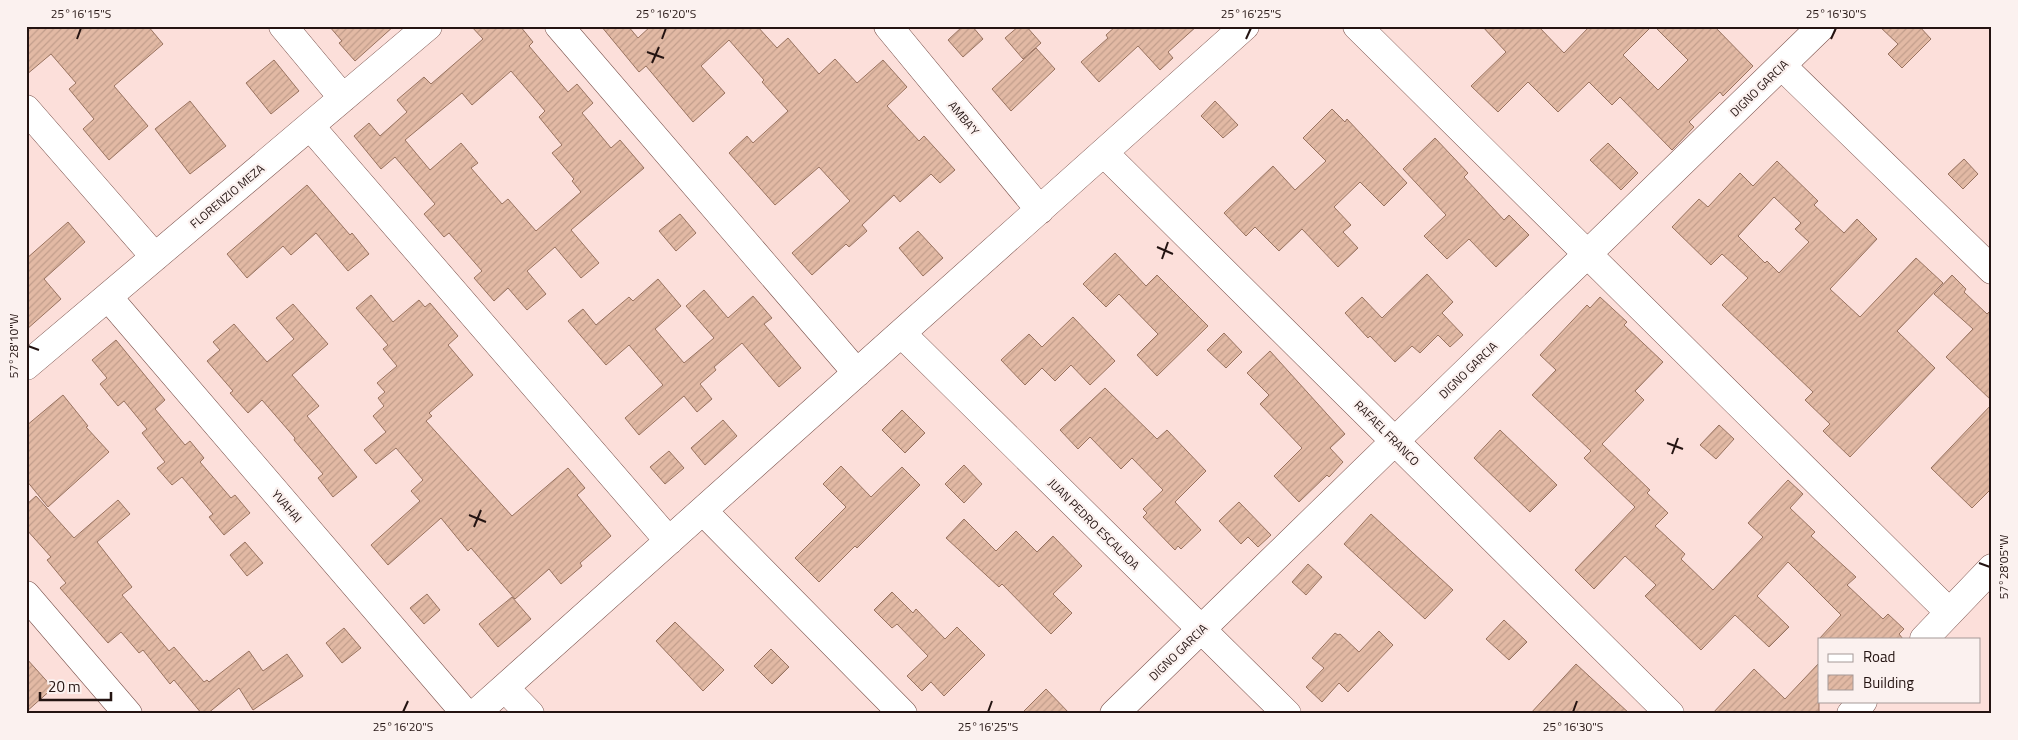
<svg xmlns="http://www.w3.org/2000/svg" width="2018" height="740" viewBox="0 0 2018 740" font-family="'Titillium Web',sans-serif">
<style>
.building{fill:url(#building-hatch);stroke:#997360;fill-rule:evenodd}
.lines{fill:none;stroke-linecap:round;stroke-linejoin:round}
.street-casing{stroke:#7a514b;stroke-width:29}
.street{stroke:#fff;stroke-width:28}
.ticks{fill:none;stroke:#241412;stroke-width:2}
.labels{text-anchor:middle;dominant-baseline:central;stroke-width:4.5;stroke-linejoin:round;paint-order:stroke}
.street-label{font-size:12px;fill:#241412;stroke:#fbf1ef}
.neatline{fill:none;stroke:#241412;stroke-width:2}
.ticks-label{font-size:12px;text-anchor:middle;fill:#241412}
</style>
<defs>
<pattern id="building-hatch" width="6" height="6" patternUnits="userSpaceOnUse" patternTransform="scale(1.25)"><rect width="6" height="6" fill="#e2b9a4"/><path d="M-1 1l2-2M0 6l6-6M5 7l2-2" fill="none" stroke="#c29e8c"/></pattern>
</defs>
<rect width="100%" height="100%" fill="#fcdfda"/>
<path class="building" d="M26,26H148L163,44L114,86L148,126L109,160L83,129L94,119L69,89L76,83L51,54L26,75Z
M329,26H394L355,61L339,43L342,41Z
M471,26H520L533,42L529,46L568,92L577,84L593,103L582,113L611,148L620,140L644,168L571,230L599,263L581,278L555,247L527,271L546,294L527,310L508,288L494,301L474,278L482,271L449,233L444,237L424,214L435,204L395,157L381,169L354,136L369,123L380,136L407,112L397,100L424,77L431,84L483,39ZM511,71L545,111L539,117L562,145L552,153L574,179L572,181L581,192L536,231L508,199L502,204L471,168L478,163L461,143L430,170L405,140L462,93L472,105Z
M601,26H628L638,38L651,26H757L777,48L788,38L819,74L835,59L857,83L883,60L907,87L887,106L919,141L924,136L955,170L940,183L931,174L900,202L894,195L862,225L867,231L849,247L846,244L812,275L792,253L850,201L819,167L775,205L729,153L747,136L753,143L788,111L762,82L764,80L729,40L701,66L725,93L693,122L646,66L639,72Z
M963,26H972L983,39L963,57L948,40Z
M1019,26H1026L1041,43L1023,59L1005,38Z
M1116,26H1197L1168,52L1173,58L1160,70L1138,46L1099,82L1081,62L1108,38L1106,35Z
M1482,26H1538L1564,53L1590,26H1652L1623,55L1658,90L1688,60L1654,26H1714L1753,66L1723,96L1720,92L1689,122L1694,127L1672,150L1620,97L1612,105L1589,82L1558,112L1528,82L1498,112L1471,86L1506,52Z
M1879,26H1919L1931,39L1902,68L1888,54L1898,44Z
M1036,48L1055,69L1011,111L992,89Z
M274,60L299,91L271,114L246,83Z
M190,101L226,146L190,174L155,129Z
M1215,101L1238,125L1223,138L1201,116Z
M1332,109L1345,122L1347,119L1407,183L1384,206L1360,182L1334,207L1351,225L1343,232L1358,248L1338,267L1302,229L1279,251L1255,227L1246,236L1224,213L1273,166L1295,190L1326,161L1303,138Z
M1435,138L1468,173L1464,177L1504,220L1509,215L1529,235L1496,267L1469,239L1447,259L1424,236L1446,215L1403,169Z
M1608,143L1638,173L1621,190L1590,160Z
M1964,159L1978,174L1963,189L1948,174Z
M1777,161L1818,201L1814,205L1844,233L1857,219L1877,239L1830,289L1860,317L1916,258L1943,283L1897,331L1935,368L1850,457L1823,431L1830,424L1805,400L1813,392L1722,305L1748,278L1722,254L1711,265L1672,227L1699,199L1708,207L1740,173L1753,186ZM1774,197L1801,223L1795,229L1809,242L1779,273L1767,261L1765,263L1738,236Z
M307,185L350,235L352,233L369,254L348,271L316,233L291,255L283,246L247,278L227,254Z
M680,214L696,233L676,251L659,231Z
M68,222L85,242L44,279L61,299L26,330V259Z
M918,231L943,258L923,276L899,248Z
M1115,253L1146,286L1157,275L1208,326L1157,376L1137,355L1158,334L1119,294L1106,307L1083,284Z
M1427,274L1453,302L1442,313L1463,335L1450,347L1438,335L1420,353L1412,346L1395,362L1370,336L1368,338L1345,313L1362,297L1382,318Z
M1952,275L1966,289L1964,292L1987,314L1992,309V401L1946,357L1973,329L1934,294Z
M658,279L681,306L655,329L684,363L714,338L686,306L704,290L728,318L753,296L772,318L764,324L801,368L779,387L742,343L714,367L716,370L700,384L712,399L697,412L684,396L639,435L625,418L663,385L629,345L606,365L568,321L583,309L596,325L629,297L633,301Z
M371,295L393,322L419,300L425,307L430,303L458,336L448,345L473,375L429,413L432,416L426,421L512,516L568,468L585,488L577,495L611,536L580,563L582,566L561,584L549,569L515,599L471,548L468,551L441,518L388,565L371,545L420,501L411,491L423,480L396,448L376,464L364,450L386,432L373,416L384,406L378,398L385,392L377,383L397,366L383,349L388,345L356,308Z
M1600,297L1627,322L1624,325L1663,362L1635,391L1644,400L1602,444L1650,490L1647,493L1668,513L1655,526L1685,554L1681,559L1713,590L1763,537L1748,523L1788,480L1803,494L1790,508L1815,532L1811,536L1856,577L1847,585L1883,619L1888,614L1904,629L1899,634L1903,639H1819L1841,615L1788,562L1757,596L1789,627L1769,647L1735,615L1701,650L1645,596L1656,585L1625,556L1594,589L1575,570L1635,507L1584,458L1591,451L1532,395L1556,370L1540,355L1587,305L1590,308Z
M293,304L328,344L292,375L319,406L307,416L357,477L333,497L318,478L323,474L294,440L295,438L262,400L248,413L230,393L233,391L207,361L220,350L213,342L234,324L267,362L294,339L276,318Z
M1073,317L1115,361L1090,385L1071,365L1055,381L1042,368L1025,385L1001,360L1029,334L1042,347Z
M1224,333L1242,352L1226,368L1207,350Z
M116,340L165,400L155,409L185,445L190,441L204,458L200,462L231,498L235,495L250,513L224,535L209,517L213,514L182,477L172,485L157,468L165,462L142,433L147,429L124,401L118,406L100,384L107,378L92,360Z
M1270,351L1345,434L1330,448L1343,462L1329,477L1327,475L1299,502L1274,476L1302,448L1260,404L1269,395L1247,373Z
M1105,388L1157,439L1167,430L1206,471L1175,502L1201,530L1181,549L1178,546L1175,550L1143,517L1147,513L1143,509L1163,490L1132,458L1121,469L1090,437L1078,449L1060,430Z
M63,395L88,426L86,427L109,452L48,507L26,480V426Z
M1992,404V488L1972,508L1931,468Z
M902,410L925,433L905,453L882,430Z
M723,420L737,436L705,465L691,448Z
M1719,425L1734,439L1716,459L1700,445Z
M1500,430L1557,485L1530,512L1474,458Z
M669,451L684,468L665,484L650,467Z
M964,465L982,484L964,503L945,484Z
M841,466L871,497L902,467L920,485L857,548L855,546L819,582L795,558L846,507L823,484Z
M36,496L74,538L118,500L130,514L97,542L132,587L122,595L169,651L174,647L204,682L207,680L209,682L249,651L263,671L287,654L303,676L253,710L239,688L207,714H202L174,680L170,684L143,650L139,653L121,632L108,643L60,588L66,583L47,560L51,557L26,529V505Z
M1239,502L1271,535L1258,547L1248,537L1241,544L1219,521Z
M1371,514L1453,590L1425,619L1344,544Z
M964,519L996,551L1016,531L1037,552L1053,536L1082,566L1053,594L1072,613L1051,634L1002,584L999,587L946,538Z
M245,542L263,563L247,576L230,555Z
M1308,564L1322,577L1306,595L1292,582Z
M892,592L913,613L916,609L945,639L957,627L985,655L944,696L931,682L922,691L907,676L928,656L897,624L892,628L874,610Z
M427,594L440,610L424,624L410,608Z
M512,597L531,619L498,647L479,624Z
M1504,620L1527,642L1509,660L1486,639Z
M675,622L724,670L703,691L656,641Z
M344,628L361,648L342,663L326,643Z
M1379,631L1393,645L1348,692L1339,683L1322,702L1306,687L1324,668L1312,658L1335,633L1338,635L1340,634L1359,652Z
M771,649L789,667L772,684L754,666Z
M26,658L53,688L26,712Z
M1819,663V714H1712L1754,669L1785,699Z
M1576,664L1630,714H1530Z
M1046,689L1070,714H1021Z"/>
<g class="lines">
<defs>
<path id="street" d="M283,26L343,98
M559,26L857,373
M888,26L1040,210
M1357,26L1949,612
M1782,66L1992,270
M26,109L155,257
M310,126L669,541
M1104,153L1670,714
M108,297L466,714
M902,334L1287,714
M26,366L428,26
M703,511L903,714
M26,595L128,714
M1924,639L1992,568
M505,688L530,714
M475,714L1245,26
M1114,714L1822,26
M1851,714L1863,701"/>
</defs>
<use href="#street" class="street-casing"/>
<use href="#street" class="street"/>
</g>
<path class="ticks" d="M77,39L81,28M662,39L666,28M1246,39L1251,28M1831,39L1836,28M647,52L664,58M652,63L659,47M1157,247L1173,254M1162,259L1168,242M28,346L39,350M1667,443L1683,449M1672,454L1678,438M469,515L486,522M474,527L481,510M1979,563L1990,567M403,712L408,701M988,712L992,701M1573,712L1577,701"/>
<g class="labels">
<g class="street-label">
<text transform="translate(1759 88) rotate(-44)">DIGNO GARCIA</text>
<text transform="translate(964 118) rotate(50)">AMBA'Y</text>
<text transform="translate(227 196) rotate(-40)">FLORENZIO MEZA</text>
<text transform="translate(1468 370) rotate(-44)">DIGNO GARCIA</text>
<text transform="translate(1387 433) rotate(45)">RAFAEL FRANCO</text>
<text transform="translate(287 506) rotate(49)">YVAHAI</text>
<text transform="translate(1094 524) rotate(45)">JUAN PEDRO ESCALADA</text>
<text transform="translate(1178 652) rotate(-44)">DIGNO GARCIA</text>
</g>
</g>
<rect width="2018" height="740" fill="none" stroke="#fbf1ef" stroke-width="55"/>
<rect x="1818" y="638" width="162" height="65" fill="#fbf1ef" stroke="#a59997"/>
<rect x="1828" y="654" width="25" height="8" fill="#ffffff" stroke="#a59997"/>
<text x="1863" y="662" font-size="15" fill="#241412">Road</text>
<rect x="1828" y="675" width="25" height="15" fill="url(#building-hatch)" stroke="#a59997"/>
<text x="1863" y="688" font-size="15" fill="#241412">Building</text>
<path d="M40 692v8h71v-8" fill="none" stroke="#241412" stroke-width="2.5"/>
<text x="48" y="692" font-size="15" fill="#241412" stroke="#fbf1ef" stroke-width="4" paint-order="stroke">20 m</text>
<rect x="28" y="28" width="1962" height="684" class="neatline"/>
<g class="ticks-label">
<text x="81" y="18">25°16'15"S</text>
<text x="666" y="18">25°16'20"S</text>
<text x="1251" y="18">25°16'25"S</text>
<text x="1836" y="18">25°16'30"S</text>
<text transform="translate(14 346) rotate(-90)" y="4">57°28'10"W</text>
<text transform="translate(2004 567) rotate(-90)" y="4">57°28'05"W</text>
<text x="403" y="731">25°16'20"S</text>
<text x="988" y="731">25°16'25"S</text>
<text x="1573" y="731">25°16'30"S</text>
</g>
</svg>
